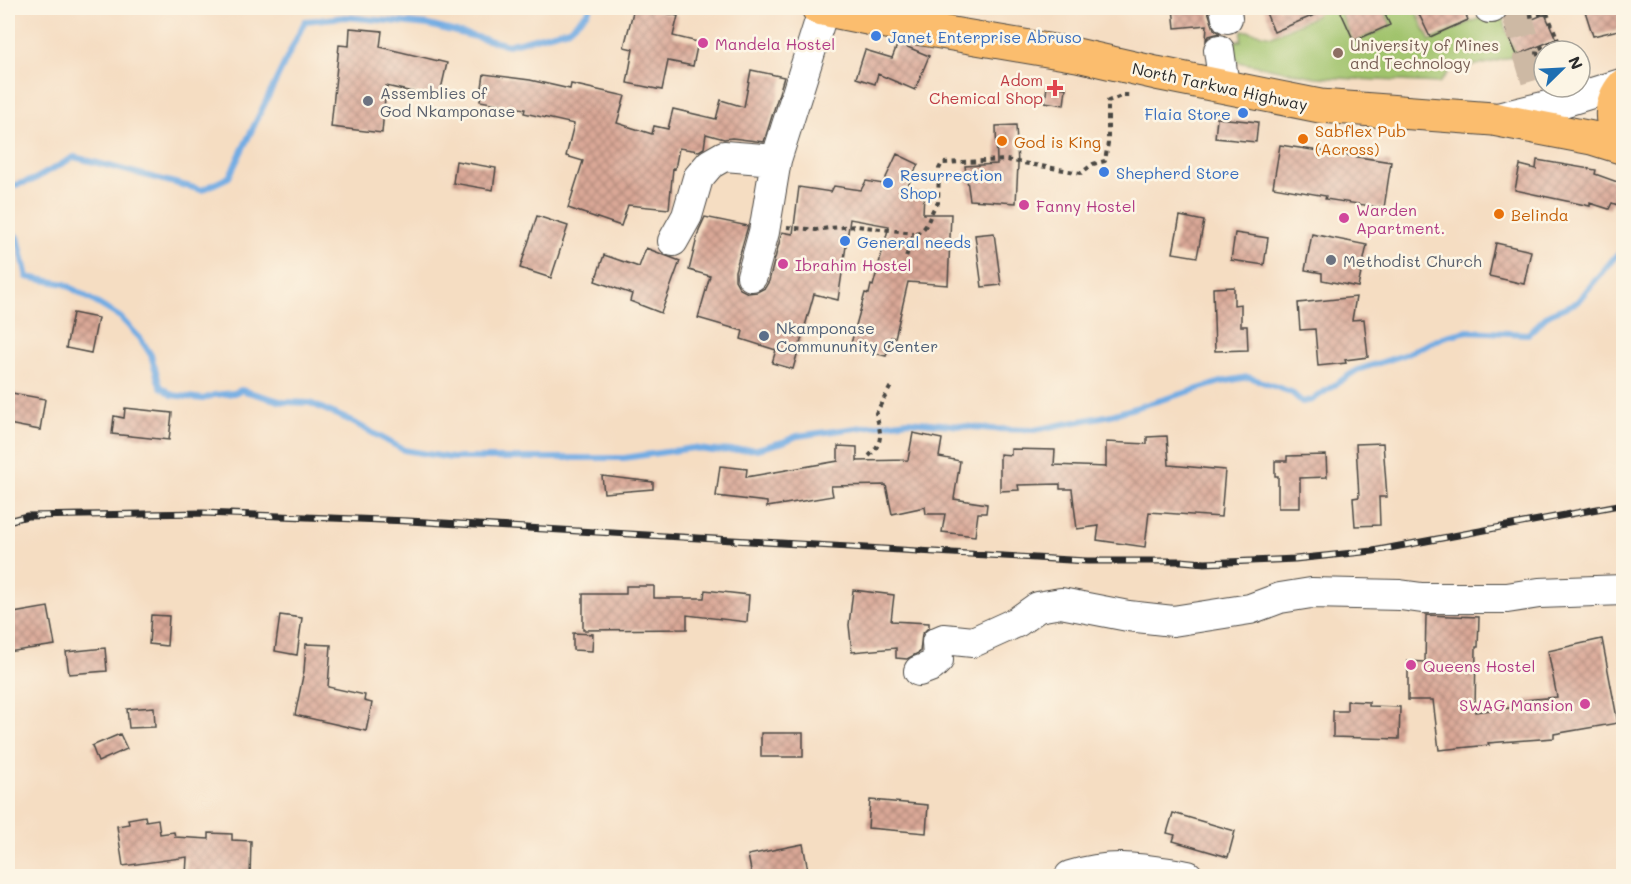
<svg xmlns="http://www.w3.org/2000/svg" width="1631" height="884" viewBox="0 0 1631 884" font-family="Mali,sans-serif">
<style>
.green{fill:#a0c36c;stroke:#66774c;stroke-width:1.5}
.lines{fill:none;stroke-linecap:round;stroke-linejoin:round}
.stream{stroke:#72ace3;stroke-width:6}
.building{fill:url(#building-cross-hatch)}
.minor-tunnel{stroke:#cdb9a4;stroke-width:30;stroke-dasharray:30 15;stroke-linecap:butt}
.minor-casing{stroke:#494642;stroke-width:32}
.major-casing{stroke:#494642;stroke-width:35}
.path{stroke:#494642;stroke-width:4;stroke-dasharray:4.5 4.5;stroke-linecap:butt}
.minor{stroke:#fff;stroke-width:30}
.major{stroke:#fbbd6e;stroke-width:33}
.rail-casing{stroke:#2b2b2b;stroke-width:7}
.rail{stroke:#fcf5e5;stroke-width:4.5;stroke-dasharray:14;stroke-linecap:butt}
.shop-dot{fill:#3f7fe0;stroke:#fcf5e5;stroke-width:2}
.hotel-dot{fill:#d1479c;stroke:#fcf5e5;stroke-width:2}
.education-dot{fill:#8d6e63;stroke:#fcf5e5;stroke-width:2}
.health-dot{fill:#e0444e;stroke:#fcf5e5;stroke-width:2}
.worship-dot{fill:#6b7280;stroke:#fcf5e5;stroke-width:2}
.food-dot{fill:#e8710a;stroke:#fcf5e5;stroke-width:2}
.service-dot{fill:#5c6f8a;stroke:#fcf5e5;stroke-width:2}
.labels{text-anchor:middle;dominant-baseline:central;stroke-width:5;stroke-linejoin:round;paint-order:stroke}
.shop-label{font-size:16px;fill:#366cbe;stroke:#fcf5e5;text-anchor:start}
.hotel-label{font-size:16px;fill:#b23c85;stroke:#fcf5e5;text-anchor:start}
.education-label{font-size:16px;fill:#785e54;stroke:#fcf5e5;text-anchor:start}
.health-label{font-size:16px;fill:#be3a42;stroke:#fcf5e5;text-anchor:end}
.street-label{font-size:16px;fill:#2b2b2b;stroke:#fcf5e5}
.worship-label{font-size:16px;fill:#5b616d;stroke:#fcf5e5;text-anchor:start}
.food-label{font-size:16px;fill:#c56008;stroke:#fcf5e5;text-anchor:start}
.service-label{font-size:16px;fill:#4e5e75;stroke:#fcf5e5;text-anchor:start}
</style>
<defs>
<pattern id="building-cross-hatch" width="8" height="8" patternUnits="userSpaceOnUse" patternTransform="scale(1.5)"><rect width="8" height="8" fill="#daa897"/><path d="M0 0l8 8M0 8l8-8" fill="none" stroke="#b1897b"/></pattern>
</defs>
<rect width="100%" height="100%" fill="#fcf5e5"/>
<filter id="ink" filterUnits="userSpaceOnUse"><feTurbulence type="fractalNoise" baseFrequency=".0167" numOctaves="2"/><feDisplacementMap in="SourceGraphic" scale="12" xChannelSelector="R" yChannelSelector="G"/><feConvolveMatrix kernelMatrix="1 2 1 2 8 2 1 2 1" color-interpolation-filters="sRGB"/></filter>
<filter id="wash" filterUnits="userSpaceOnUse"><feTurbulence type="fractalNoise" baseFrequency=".008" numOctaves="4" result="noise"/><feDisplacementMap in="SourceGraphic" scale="24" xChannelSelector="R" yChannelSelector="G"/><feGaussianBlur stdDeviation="1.35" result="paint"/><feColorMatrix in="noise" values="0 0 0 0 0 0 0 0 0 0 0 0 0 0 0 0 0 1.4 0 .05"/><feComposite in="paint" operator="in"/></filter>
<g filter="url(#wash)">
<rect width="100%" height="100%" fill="#f5ddc2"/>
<path class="green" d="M1312,8H1338L1353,42L1391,26L1384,8H1414L1430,41L1470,22L1502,10L1506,30L1517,55C1495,62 1476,67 1453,67L1439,83L1316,77L1238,62L1233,57L1235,41H1241L1242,30L1272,36L1316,16Z"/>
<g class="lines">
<path class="stream" d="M8,187L33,180L74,157L202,190L229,177L305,21L346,17L428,25L508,45L569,29L588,12L590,8
M8,231L18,237L27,277L65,284L120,317L140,338L151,355L160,386L172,395L203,399L214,395L234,393L241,390L283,402L310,403L349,420L404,450L451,458H624L693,448L712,451L757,449L783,442L797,436L908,421L993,429L1034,430L1111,415L1221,382L1248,377L1291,392L1302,402L1312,400L1357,370L1401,356L1446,336L1468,331L1528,334L1549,314L1577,302L1614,258L1624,250"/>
</g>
<g id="blocks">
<path class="building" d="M634,8H645L678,16L673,36L698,42L693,66L668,61L662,90L627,83L633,49L624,47Z
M1173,8H1198L1208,11L1214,29L1220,33L1209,36L1206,40L1207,25L1175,28Z
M1264,8H1331L1274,32Z
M1339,8H1382L1390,25L1354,41Z
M1416,8H1463L1468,20L1430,37Z
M1584,8H1623V29L1593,36Z
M1545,14L1556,39L1517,55L1506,30Z
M350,28L382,31L380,47L447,63L439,98L386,86L382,133L331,127L339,45L349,46Z
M898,43L929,56L915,90L878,74L875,84L856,78L865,50L892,58Z
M751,70L784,77L764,142L732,138L724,139L706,134L704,148L699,151L679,148L675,169L673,168L669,209L628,205L621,226L568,208L583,161L566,156L574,124L524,113L525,109L480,101L484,74L530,80L570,89L571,84L625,96L617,123L652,134L654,126L668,129L673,109L716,119L721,100L744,107Z
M1047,86L1066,88L1064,105L1045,102Z
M1217,118L1258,122L1256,142L1215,138Z
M1016,125L1018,165L1016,203L970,200L965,166L997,164L996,126Z
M1280,145L1391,162L1384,208L1325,199L1326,196L1273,187Z
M897,154L918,164L906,190L924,193L923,214H951L948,285L908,282L895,338L891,337L886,356L850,347L865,293L869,294L871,285L873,286L889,226L850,219L838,300L814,294L793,369L772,363L776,350L741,339L743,331L698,318L710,276L689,270L699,230L705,217L748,226L735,271V280L740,289L748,293L757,292L765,288L769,281L782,232L793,234L799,187L831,192L834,186L861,190L866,181L883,184Z
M1537,160L1596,170L1595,174L1623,184V207L1612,203L1609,209L1590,203V206L1515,190L1520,165L1536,169Z
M456,161L496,168L493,190L453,183Z
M537,216L568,226L551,278L520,268Z
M1180,216L1204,221L1197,257L1173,253Z
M994,233L1001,285L982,287L975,235Z
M1235,233L1268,238L1264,265L1231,260Z
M1312,234L1367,245L1358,287L1322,280V273L1305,270Z
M1496,243L1531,251L1524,284L1489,276Z
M646,248L680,261L661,313L630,301L632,294L595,281L604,255L639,267Z
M1234,287V305L1241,304V326H1247L1248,350L1215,351L1213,288Z
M1356,297L1352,320L1364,319L1368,357L1345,360L1346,363L1318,366L1315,329L1300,330L1298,303Z
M73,313L98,318L91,353L66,348Z
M12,393L45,399L40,430L8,424Z
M125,408L172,413L169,440L112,434L114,416L124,418Z
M913,433L942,439L939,457L960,461L954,499L987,504L986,513H978L975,536L942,532L945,514H926L925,507L892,514L886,485L831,486L833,496L767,507V502L716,496L720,466L747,469L746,477L838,461V446L857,447V461L908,460Z
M1167,436L1169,465L1225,470L1221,517L1149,512L1145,547L1097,540L1099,526L1077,529L1072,489H1060V484L1018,485L1019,490L1000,491V454L1011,455V449L1055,450L1054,465L1106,467V442L1147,444V437Z
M1383,443L1387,497H1379L1380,525L1355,526L1353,498L1359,497L1356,444Z
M1326,455L1327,477L1300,478V508H1278V476H1275V461H1287V456Z
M602,476L653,482V489L604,493Z
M626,586H654V598H704L705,590L749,595L747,622L687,615V629L583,630V594H626Z
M853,590L894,595L891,621L929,623V627L922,634L920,652L907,659L896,658V648L852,652L849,625Z
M48,607L55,645L8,652V614Z
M151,615L169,616L167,646L149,644Z
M280,615L302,618L297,655L275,651Z
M1426,615L1479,617L1478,647H1476L1475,712L1526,706L1525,700L1557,697L1548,651L1602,639L1618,723L1554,734V738L1488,743L1489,745L1439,750L1433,700H1408V661L1425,662Z
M573,633L593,634L592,651L573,650Z
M306,644L331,645L328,687L365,695L364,701L372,703L366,731L295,715L304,671Z
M105,648L107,671L69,674L66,652Z
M1347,701L1369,702V706L1400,707L1399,739L1333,737V711H1347Z
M154,707L155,727L129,728L127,709Z
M761,733H803V757H761Z
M120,734L127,749L98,762L92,746Z
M870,800L928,805L926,833L868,828Z
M1173,813L1235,831L1228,857L1173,841L1175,835L1167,833Z
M145,816L146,821L158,819L160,834L174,832L175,837L209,839V833L232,834V840L251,841L250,876H186L187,857L123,866L117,826L129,824L128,819Z
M803,844L809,876H752L748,855Z"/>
</g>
</g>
<g filter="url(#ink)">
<use href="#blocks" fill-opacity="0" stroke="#494642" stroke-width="1.5"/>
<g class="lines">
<path class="minor-tunnel" d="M1515,8L1544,107"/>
<defs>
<path id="minor" d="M1225,8L1227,18
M1489,8H1492
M1219,50L1224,86
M1493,119L1560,103L1624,83
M673,241L687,216L698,178L710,164L724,156L776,160
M752,276L764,232L776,160L824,8
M919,671L932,666L938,660L937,642L944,639L973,642L1017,622L1038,607L1061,603L1128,616L1173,621L1250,609L1280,598L1311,593L1400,595L1422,598H1507L1539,593L1624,590
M1070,876C1115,862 1142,869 1188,876"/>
<path id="major" d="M818,8L917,28L1077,55L1156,73L1320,106L1493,119L1592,138L1624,148
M1624,85C1608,103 1609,126 1624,144"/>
</defs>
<use href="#minor" class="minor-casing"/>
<use href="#major" class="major-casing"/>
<path class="path" d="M1525,8L1529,16L1547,13L1558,40L1538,49L1537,53L1544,68
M787,227L816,230L829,228L857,226L914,233
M906,257L914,233C930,232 928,212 938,203L939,169L942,163L1006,160L1081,173L1093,164L1105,161L1108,143V101L1124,95H1130
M869,456C885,441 880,432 876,413L891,386"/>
<use href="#minor" class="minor"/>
<use href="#major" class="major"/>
<defs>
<path id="rail" d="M8,521L27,516L202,513L409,521L1087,561H1181L1205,563L1295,559L1373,551L1624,504"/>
</defs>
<use href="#rail" class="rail-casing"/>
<use href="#rail" class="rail"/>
</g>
</g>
<g class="shop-dot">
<circle cx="876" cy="36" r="6"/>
<circle cx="1243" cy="113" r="6"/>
<circle cx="1104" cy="172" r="6"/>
<circle cx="888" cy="183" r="6"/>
<circle cx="845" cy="241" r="6"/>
</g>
<g class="hotel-dot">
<circle cx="703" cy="43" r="6"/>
<circle cx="1024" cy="205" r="6"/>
<circle cx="1344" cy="218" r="6"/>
<circle cx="783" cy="264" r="6"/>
<circle cx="1411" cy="665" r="6"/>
<circle cx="1585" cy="704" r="6"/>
</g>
<circle class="education-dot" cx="1338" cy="53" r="6"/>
<path class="health-dot" d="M1052 79h6v6h6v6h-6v6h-6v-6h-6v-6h6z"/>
<g class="worship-dot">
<circle cx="368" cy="101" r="6"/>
<circle cx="1331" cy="260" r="6"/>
</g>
<g class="food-dot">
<circle cx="1303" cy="139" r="6"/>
<circle cx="1002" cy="141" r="6"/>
<circle cx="1499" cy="214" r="6"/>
</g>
<circle class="service-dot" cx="764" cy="336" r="6"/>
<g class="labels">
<g class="shop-label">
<text x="888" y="36">Janet Enterprise Abruso</text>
<text x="1231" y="113" text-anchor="end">Flaia Store</text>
<text x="1116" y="172">Shepherd Store</text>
<text x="900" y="174">Resurrection<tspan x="900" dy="18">Shop</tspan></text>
<text x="857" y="241">General needs</text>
</g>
<g class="hotel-label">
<text x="715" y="43">Mandela Hostel</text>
<text x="1036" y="205">Fanny Hostel</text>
<text x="1356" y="209">Warden<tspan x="1356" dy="18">Apartment.</tspan></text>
<text x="795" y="264">Ibrahim Hostel</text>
<text x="1423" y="665">Queens Hostel</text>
<text x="1573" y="704" text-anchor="end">SWAG Mansion</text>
</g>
<g class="education-label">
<text x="1350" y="44">University of Mines<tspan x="1350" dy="18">and Technology</tspan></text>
</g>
<g class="health-label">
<text x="1043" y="79">Adom<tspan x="1043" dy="18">Chemical Shop</tspan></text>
</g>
<g class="street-label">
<text transform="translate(1220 86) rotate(12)">North Tarkwa Highway</text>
</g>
<g class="worship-label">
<text x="380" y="92">Assemblies of<tspan x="380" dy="18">God Nkamponase</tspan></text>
<text x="1343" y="260">Methodist Church</text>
</g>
<g class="food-label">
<text x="1315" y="130">Sabflex Pub<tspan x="1315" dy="18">(Across)</tspan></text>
<text x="1014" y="141">God is King</text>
<text x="1511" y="214">Belinda</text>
</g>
<g class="service-label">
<text x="776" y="327">Nkamponase<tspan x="776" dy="18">Commununity Center</tspan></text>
</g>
</g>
<rect width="1631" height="884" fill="none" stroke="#fcf5e5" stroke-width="30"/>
<g transform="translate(1562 69) rotate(66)"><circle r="28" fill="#fcf5e5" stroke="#a8a49b" stroke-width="1.5"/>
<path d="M0-4.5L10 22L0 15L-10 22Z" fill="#1f6fb2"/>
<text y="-9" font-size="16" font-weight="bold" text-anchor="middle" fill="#2b2b2b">N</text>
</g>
</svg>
